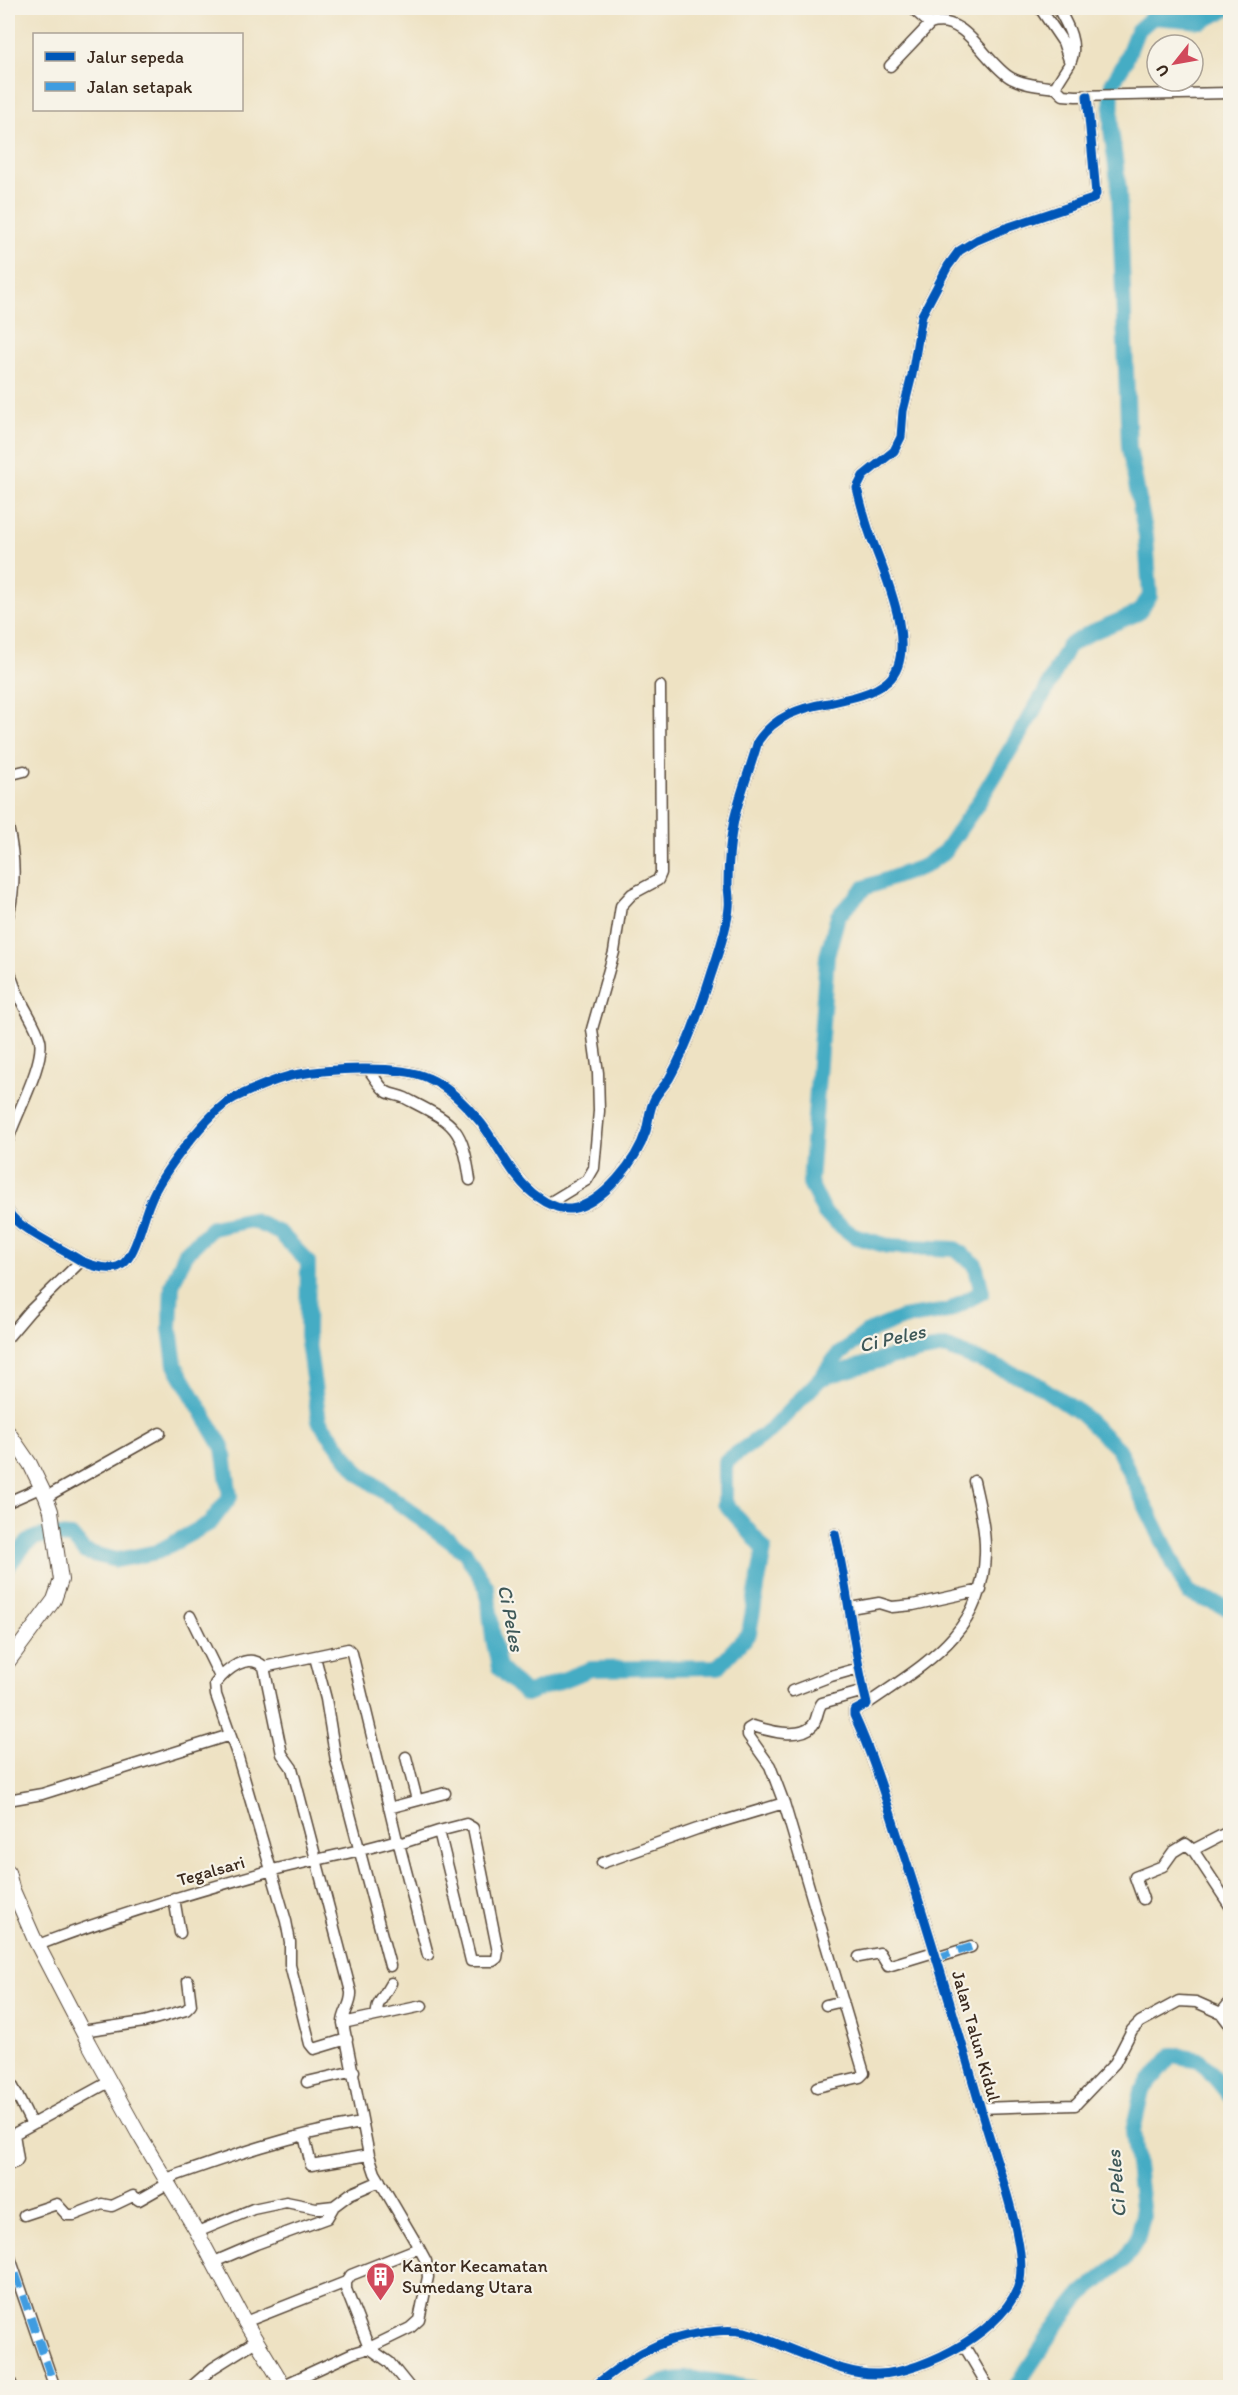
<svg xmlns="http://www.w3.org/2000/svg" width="1238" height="2395" viewBox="0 0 1238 2395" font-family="Itim,sans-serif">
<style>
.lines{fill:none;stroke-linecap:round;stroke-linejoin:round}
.river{stroke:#45acc4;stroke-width:16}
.minor-casing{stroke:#564637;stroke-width:13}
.major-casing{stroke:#564637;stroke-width:16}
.minor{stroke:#fff;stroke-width:10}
.major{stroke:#fff;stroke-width:14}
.quiet{stroke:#3f9ce0;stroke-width:8;stroke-dasharray:15 8;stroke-linecap:butt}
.cycleway-casing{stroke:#f7f3e8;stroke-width:13}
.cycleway{stroke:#0057b8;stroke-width:9}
.labels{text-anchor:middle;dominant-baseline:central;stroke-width:4.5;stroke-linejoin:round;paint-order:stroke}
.street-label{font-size:18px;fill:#3b2a1e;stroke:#f7f3e8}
.poi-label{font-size:18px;fill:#3b2a1e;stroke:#f7f3e8;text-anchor:start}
.water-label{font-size:20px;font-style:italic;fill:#3e5858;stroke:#f7f3e8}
</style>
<rect width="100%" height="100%" fill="#f7f3e8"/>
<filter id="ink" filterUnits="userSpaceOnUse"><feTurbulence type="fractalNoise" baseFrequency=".0167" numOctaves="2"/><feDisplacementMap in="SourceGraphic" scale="12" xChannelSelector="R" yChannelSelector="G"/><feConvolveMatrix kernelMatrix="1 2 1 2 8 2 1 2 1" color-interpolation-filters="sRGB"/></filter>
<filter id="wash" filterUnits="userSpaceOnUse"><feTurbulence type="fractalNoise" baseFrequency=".008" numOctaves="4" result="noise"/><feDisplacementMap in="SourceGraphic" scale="24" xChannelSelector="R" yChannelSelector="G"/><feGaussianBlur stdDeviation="1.35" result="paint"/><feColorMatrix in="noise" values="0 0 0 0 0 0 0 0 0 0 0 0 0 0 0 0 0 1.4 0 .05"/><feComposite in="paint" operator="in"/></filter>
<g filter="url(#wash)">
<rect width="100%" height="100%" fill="#eee2c3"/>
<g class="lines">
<path class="river" d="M821,1378L837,1356L866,1333L902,1318L948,1311L982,1292L975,1264L955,1249L888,1246L854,1236L825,1214L810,1183L827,956L838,916L864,888L925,866L944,852L978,803L1045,692L1068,646L1090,633L1138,613L1150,596L1146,536L1129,448L1119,189L1111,129L1112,84L1125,62L1137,31L1153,17L1202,21L1229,8
M8,1566C33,1534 31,1534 72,1537L85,1552L117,1560L157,1552L210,1523L230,1497L223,1448L175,1365L170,1328L172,1285L185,1254L212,1228L251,1220L280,1233L308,1262L307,1335L319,1421L359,1473L465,1552L487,1588L493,1638L499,1668L526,1694L591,1669L718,1667L749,1633L764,1549L725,1503V1462L773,1428L821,1378L891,1357L945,1347L1032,1381L1080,1413L1118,1449L1188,1593L1230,1609
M653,2388C678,2370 722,2383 751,2388
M1015,2388L1059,2322L1082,2294L1125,2259L1137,2240L1143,2216L1133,2131L1142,2091L1172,2055L1200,2060L1230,2096"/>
</g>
</g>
<g filter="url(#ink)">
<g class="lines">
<defs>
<path id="minor" d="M912,8L930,24
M1040,8L1063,42L1070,63
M1058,8C1067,24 1079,44 1070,63C1066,70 1061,77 1057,84L1056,88L1063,95L1076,96L1230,93
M890,66L930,24C965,12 985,63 1011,78C1024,85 1042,86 1056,88
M8,775L24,771
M8,827C15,858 16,885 8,916
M8,964C10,974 13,984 18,994C24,1009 36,1024 40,1040C45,1063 15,1116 8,1140
M369,1070C374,1076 380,1088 387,1092C392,1095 399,1095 405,1098C453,1123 462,1124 470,1180
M549,1203L587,1180L594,1168L599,1111L598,1073L592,1029L614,952L621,906L632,894L658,880L661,873L660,686
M8,1211C16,1228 63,1249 81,1261C93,1266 114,1274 125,1262C137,1250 143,1218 150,1202C160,1175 209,1111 234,1098C251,1090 276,1079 294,1075C326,1069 398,1064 428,1078C449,1087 467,1106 481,1123C499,1146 514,1182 538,1197C546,1203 560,1210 571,1209C603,1204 637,1160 646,1131C649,1120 649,1109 655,1098C659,1091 665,1085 669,1079C687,1047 700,1010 711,975C717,957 728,926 729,907C730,900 728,892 728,884C728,863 730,840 734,820C740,793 751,767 758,741C775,716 800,708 828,703C847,699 874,694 888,681C921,651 883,570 871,537C865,521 861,504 857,488L863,476L894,451L901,437L903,411L912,375L922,315L948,266L959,251L977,240L1003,229L1093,199L1096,194L1087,96
M8,1337L30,1311L81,1261
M46,1497L160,1433
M8,1502L42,1487
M850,1608L879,1603L892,1607L913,1605L981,1590
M190,1616L220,1677
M315,1657L326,1699L336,1761L390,1966
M264,1667L282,1754L292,1768L351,1992C352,2005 343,2012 343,2023L369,2155L375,2173L419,2248L351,2275L346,2282V2289L369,2348L410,2328L419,2320L428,2277L426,2261L419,2248
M792,1691L831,1676L859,1668
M867,1704C926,1663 983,1633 985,1554C986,1530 979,1504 974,1481
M406,1757L417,1800
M8,1800L42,1794L230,1735
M784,1803L770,1766L748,1735V1729L753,1726C769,1731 800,1740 813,1725C818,1718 817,1709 822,1703L864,1691
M389,1808L445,1793
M397,1840L399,1844L439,1831L471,1961H493L497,1958L498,1952L473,1828L466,1824L439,1831
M399,1844L428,1955
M1193,1850L1230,1831
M602,1863L697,1829L784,1803L864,2073L860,2077L817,2087
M174,1898L180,1933
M1143,1899L1135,1877L1163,1866L1173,1852L1186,1844L1193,1850L1230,1906
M38,1945C113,1916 190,1893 269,1871C311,1860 355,1853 397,1840
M859,1957L880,1953L888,1966L934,1952
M936,1958L971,1947
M826,2005L843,2001
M1221,2013L1230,2025
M376,2016L378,2005L391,1983
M343,2023L422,2006
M82,2031L144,2022L186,2010L191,2005L188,1981
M347,2039L314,2049L310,2044L290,1965V1942L286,1921L237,1754L216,1695L215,1684C226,1670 248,1651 264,1667L348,1649L352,1653L397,1840
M8,2077L31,2123
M307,2082L354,2071
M980,2108L1075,2105L1115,2063L1132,2030L1140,2022L1179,2001L1196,2002L1221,2013L1230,2002
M304,2135L311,2165L369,2155
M8,2165L16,2162L18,2159L14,2134L109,2082
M166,2179C230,2156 294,2134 361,2123
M24,2215L57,2204L67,2215H74L102,2204L112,2206L133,2196L139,2200L169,2183
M197,2232L253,2209L286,2202L316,2208L334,2206L350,2194L380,2181
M8,2252L55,2388
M214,2262L256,2244L327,2218L334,2206
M245,2322L346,2282
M963,2344L989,2388
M8,2377L13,2388
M284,2385L353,2353L369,2348L389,2362L410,2388
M190,2388L213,2368L256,2341
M592,2388C627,2360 656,2339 702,2333C716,2331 730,2329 745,2332C763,2337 782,2346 800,2353C825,2363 851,2375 878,2374C924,2373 1010,2328 1020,2280C1027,2241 991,2147 980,2106C954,2016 928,1926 898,1837C885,1796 872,1754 854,1715V1711L867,1704C853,1648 848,1590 835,1534"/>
<path id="major" d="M8,1432L30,1464L46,1497L51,1511L61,1580L54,1600L8,1662
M8,1872L12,1888L34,1938L89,2044L138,2133L197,2232L245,2322L285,2388"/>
</defs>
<use href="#minor" class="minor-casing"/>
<use href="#major" class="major-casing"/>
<use href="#minor" class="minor"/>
<use href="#major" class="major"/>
<path class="quiet" d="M936,1958L971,1947
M8,2252L55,2388"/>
<defs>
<path id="cycleway" d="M8,1211C16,1228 63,1249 81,1261C93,1266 114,1274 125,1262C137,1250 143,1218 150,1202C160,1175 209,1111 234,1098C251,1090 276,1079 294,1075C326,1069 398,1064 428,1078C449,1087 467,1106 481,1123C499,1146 514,1182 538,1197C546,1203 560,1210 571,1209C603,1204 637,1160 646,1131C649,1120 649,1109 655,1098C659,1091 665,1085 669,1079C687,1047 700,1010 711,975C717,957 728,926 729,907C730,900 728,892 728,884C728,863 730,840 734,820C740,793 751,767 758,741C775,716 800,708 828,703C847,699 874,694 888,681C921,651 883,570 871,537C865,521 861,504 857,488L863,476L894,451L901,437L903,411L912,375L922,315L948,266L959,251L977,240L1003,229L1093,199L1096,194L1087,96
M592,2388C627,2360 656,2339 702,2333C716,2331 730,2329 745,2332C763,2337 782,2346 800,2353C825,2363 851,2375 878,2374C924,2373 1010,2328 1020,2280C1027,2241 991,2147 980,2106C954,2016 928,1926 898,1837C885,1796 872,1754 854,1715V1711L867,1704C853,1648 848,1590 835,1534"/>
</defs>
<use href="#cycleway" class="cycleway-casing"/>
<use href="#cycleway" class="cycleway"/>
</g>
</g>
<defs>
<symbol id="building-pin" viewBox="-11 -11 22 30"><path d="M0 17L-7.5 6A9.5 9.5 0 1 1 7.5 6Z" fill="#d1495b" stroke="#f7f3e8"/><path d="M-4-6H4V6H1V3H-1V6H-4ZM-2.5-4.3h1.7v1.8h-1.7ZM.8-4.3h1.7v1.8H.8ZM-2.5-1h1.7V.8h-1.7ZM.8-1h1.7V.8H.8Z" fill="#fff"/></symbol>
</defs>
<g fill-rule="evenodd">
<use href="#building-pin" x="364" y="2260" width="33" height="45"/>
</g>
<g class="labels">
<g class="street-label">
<text transform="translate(211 1871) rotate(-16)">Tegalsari</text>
<text transform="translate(976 2036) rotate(74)">Jalan Talun Kidul</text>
</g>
<g class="poi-label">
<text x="402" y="2266">Kantor Kecamatan<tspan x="402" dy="21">Sumedang Utara</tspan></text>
</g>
<g class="water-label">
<text transform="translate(892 1338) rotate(-13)">Ci Peles</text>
<text transform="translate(511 1618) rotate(79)">Ci Peles</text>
<text transform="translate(1116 2184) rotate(-95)">Ci Peles</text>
</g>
</g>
<rect width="1238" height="2395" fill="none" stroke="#f7f3e8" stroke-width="30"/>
<rect x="33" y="33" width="210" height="78" fill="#f7f3e8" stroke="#aca397" stroke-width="1.5"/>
<rect x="45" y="52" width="30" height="9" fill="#0057b8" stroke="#aca397" stroke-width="1.5"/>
<text x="87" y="63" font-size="18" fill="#3b2a1e">Jalur sepeda</text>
<rect x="45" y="82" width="30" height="9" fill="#3f9ce0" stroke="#aca397" stroke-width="1.5"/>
<text x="87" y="93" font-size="18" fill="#3b2a1e">Jalan setapak</text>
<g transform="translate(1175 63) rotate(239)"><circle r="28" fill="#f7f3e8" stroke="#aca397" stroke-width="1.5"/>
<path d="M0-4.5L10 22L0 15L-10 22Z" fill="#d1495b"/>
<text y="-9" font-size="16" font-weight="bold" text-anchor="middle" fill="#3b2a1e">U</text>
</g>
</svg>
